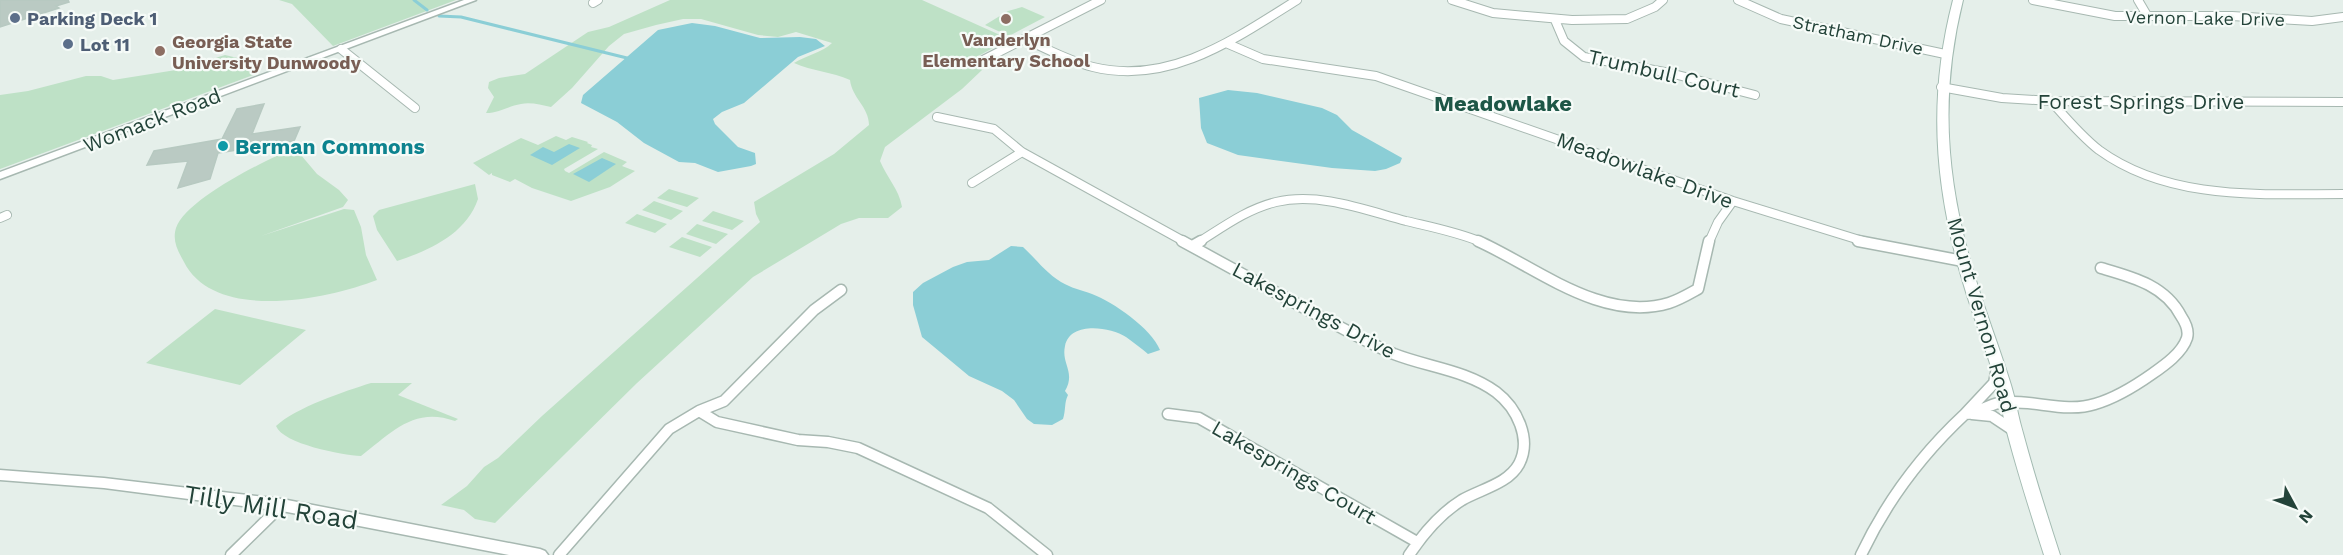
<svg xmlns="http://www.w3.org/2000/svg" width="2343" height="555" viewBox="0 0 2343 555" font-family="'Work Sans',sans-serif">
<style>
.green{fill:#bee1c6}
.water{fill:#8bced6}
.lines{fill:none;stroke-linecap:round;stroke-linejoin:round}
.stream{stroke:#8bced6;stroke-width:3}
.building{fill:#bacac3;stroke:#b7c9c1;stroke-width:1.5}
.minor-far1-casing{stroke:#a7b8b1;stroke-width:10}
.minor-casing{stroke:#a7b8b1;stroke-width:13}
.tertiary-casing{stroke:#a7b8b1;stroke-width:3}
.secondary-casing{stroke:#a3bbb2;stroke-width:2}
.minor-far1{stroke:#fff;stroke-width:8}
.minor{stroke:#fff;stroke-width:10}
.tertiary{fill:#fff;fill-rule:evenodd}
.secondary{fill:#fff;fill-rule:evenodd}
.service-dot{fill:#5c6f8a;stroke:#f6fbf8;stroke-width:2}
.education-dot{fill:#8d6e63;stroke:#f6fbf8;stroke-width:2}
.culture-dot{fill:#0f9aa8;stroke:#f6fbf8;stroke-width:2}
.labels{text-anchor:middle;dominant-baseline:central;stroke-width:4.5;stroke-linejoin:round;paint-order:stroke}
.far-service-label{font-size:18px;font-weight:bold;fill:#4e5e75;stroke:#f6fbf8;text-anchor:start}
.far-street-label{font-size:18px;fill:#234339;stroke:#f6fbf8}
.far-education-label{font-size:18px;font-weight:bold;fill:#785e54;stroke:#f6fbf8}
.street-label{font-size:21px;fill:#234339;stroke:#f6fbf8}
.culture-label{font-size:21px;font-weight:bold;fill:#0d838f;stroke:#f6fbf8;text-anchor:start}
.neighbourhood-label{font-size:22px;font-weight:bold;fill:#1d5646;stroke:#f6fbf8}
.near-street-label{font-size:26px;fill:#234339;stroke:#f6fbf8}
</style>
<rect width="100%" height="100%" fill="#e5efea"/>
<path class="green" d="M279,0H456L333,46L292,4Z
M670,0H922L1009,39L973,59L982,70L962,89L885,147L880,161C887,178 899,189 902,207L888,218H859L841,224L753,277L637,383L495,523L475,519L464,510L441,505L467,486L484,467L498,458L542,416L760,222L756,214L754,202L834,154L869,125C869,107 852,98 850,80C832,72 812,71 794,63C805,56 823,52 832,43L796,32L778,37L758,35L701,19H683L656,25L624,34L609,46L572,88L551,107C541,105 531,102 521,104C508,106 500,113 486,113L494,97L488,88L489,82L499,78L525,74L588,32L609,27Z
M1022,7L1045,17L1009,36L985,25L1008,11Z
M225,55L246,60L259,73L0,169V95L28,91L86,76H101L113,80L176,70Z
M556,136L566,140L572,137L588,142L587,143L592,145L591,147L598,149L564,169L565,171L569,173L604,152L627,162L622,166L635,171L610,187L571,201L532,188L515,179L510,182L492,175V173L489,175L473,163L521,138L538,145Z
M295,148L317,174L339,190L348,200L343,207L261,236L344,209L354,210L361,227L366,255L377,280C328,299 215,323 184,262C178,251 172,241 176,228C186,199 267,159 295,148Z
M475,184L478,199C466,234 430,250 397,261L377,230L373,216L379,210Z
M669,189L699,198L687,207L657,198Z
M654,201L683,211L671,220L642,210Z
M713,211L744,221L732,230L702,221Z
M637,214L667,224L655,233L625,223Z
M697,224L728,234L716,244L686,234Z
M682,237L712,247L700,257L669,247Z
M215,309L306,330L240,385L146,363Z
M371,383H412L398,395L458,419L455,421C414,406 391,433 361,456C342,455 283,444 276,426C295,408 345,391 371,383Z"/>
<path class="water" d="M692,23L715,26L760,38L800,37L816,39L825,46L798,57L744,103L722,112L713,119L715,124L738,147L755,153L756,164L751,166L718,172L695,163L679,162L644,143L617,122L581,103L583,95L658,30Z
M1228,90L1257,93L1322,108L1337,115L1352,130L1402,158L1400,163L1386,169L1375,171L1332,168L1238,155L1207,143L1201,128L1199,98Z
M569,144L580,148L552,165L530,155L543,147L554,152Z
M602,158L616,164L589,182L573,174Z
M1011,246L1023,247C1036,259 1046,273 1061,282C1071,288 1081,290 1092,294C1113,302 1151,328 1160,350L1148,354C1141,348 1133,342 1126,337C1110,327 1070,321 1065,346C1061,364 1076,372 1065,391L1068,395C1064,403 1066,410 1063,419L1052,425L1034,424L1027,419L1014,400L1002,391L969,376L922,337L913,305V292L923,283L953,267L967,262L989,260Z"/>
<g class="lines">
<path class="stream" d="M414,0L427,10
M439,16L461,17L627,58"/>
</g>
<path class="building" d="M0,0H68L69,2L56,6L59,8L0,27Z
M264,104L252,134L300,127L294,141L218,153L210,179L178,188L188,161L147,165L154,151L222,139L237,109Z"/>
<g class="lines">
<defs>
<path id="minor-far1" d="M1452,0L1493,13L1572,20L1627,19L1655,7L1663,0
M1738,0L1781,19L1945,54
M2033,0L2115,16H2232L2312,21L2343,17
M2138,0L2148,17
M593,3L598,0
M1555,20L1564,41L1584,57L1670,73L1755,95
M1025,39C1047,49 1069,61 1093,67C1170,86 1236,38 1297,0
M1226,43L1263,59L1376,76L1733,201L1866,242
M341,49L415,108
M981,61L1101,0
M1941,87L2002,98L2051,101L2343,102
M2051,101C2066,118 2081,136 2099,150C2169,201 2261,194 2343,194
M937,117L994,129L1022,152L1185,242
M972,183L1022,152
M0,218L7,215
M1199,242C1223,227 1247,209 1276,202C1319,192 1365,210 1406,221C1431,227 1457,232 1481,242
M1709,242L1718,222L1733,201"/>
<path id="minor" d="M1182,241C1227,266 1272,290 1317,315C1343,328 1368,343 1394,354C1427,367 1466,370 1496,392C1517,408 1532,439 1519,464C1508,484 1481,489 1462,500C1441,513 1423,534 1409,555
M1478,241C1536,267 1602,323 1669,303C1679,300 1689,294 1698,289L1709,241
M1858,241L1963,261
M1194,245L1201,241
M699,411L717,422L798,440L828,442L858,448L988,508L1047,555
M1168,414L1199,418L1417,542
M1965,414L1994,383L1997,368
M1972,414L1992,416L2013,430
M231,555L282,505
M559,555L669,429L699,411L724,401L814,310L841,290
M1861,555C1887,500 1921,455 1965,414C1977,414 1987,405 1999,403C2031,398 2064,414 2095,404C2116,398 2135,386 2152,374C2165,365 2182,353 2187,338C2189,331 2185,322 2181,316C2165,285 2132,277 2101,268"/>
<path id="tertiary" d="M464,0H476L0,179V172Z
M0,470L104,478L282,499L540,549L545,551L548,555H509L282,511L104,488L0,480Z"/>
<path id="secondary" d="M1953,0H1963C1939,96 1946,183 1975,277C1986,314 2000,349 2011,385C2016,401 2018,417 2023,433C2034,474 2047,515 2060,555H2044C2031,514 2018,474 2007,432C2003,416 2001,400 1996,383C1986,348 1972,314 1962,279C1934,184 1928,96 1953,0Z"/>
</defs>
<use href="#minor-far1" class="minor-far1-casing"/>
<use href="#minor" class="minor-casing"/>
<use href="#tertiary" class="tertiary-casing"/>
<use href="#secondary" class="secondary-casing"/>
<use href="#minor-far1" class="minor-far1"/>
<use href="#minor" class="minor"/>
<use href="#tertiary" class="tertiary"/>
<use href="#secondary" class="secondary"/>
</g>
<g class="service-dot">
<circle cx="15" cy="18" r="6"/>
<circle cx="68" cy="44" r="6"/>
</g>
<g class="education-dot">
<circle cx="1006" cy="19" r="6"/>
<circle cx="160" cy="51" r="6"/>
</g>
<circle class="culture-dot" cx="223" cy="146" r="6"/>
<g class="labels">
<g class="far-service-label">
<text x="27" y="18">Parking Deck 1</text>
<text x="80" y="44">Lot 11</text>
</g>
<g class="far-street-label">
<text transform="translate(2205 18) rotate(1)">Vernon Lake Drive</text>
<text transform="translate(1858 35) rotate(12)">Stratham Drive</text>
</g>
<g class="far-education-label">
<text x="1006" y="39">Vanderlyn<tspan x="1006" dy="21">Elementary School</tspan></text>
<text x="172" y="41" text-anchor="start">Georgia State<tspan x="172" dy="21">University Dunwoody</tspan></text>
</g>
<g class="street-label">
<text transform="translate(1664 73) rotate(13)">Trumbull Court</text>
<text x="2141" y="101">Forest Springs Drive</text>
<text transform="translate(152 120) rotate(-21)">Womack Road</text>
<text transform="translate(1645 170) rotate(20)">Meadowlake Drive</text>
<text transform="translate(1314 310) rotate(28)">Lakesprings Drive</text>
<text transform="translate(1982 315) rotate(74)">Mount Vernon Road</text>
<text transform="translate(1294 472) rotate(30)">Lakesprings Court</text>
</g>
<g class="culture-label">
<text x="235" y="146">Berman Commons</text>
</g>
<g class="neighbourhood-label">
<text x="1503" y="103">Meadowlake</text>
</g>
<g class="near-street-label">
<text transform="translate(271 507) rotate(9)">Tilly Mill Road</text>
</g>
</g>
<g transform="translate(2295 507) rotate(131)" stroke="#f6fbf8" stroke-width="4.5" paint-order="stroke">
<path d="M0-4.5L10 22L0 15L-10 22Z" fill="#234339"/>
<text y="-9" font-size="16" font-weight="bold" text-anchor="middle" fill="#234339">N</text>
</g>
</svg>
